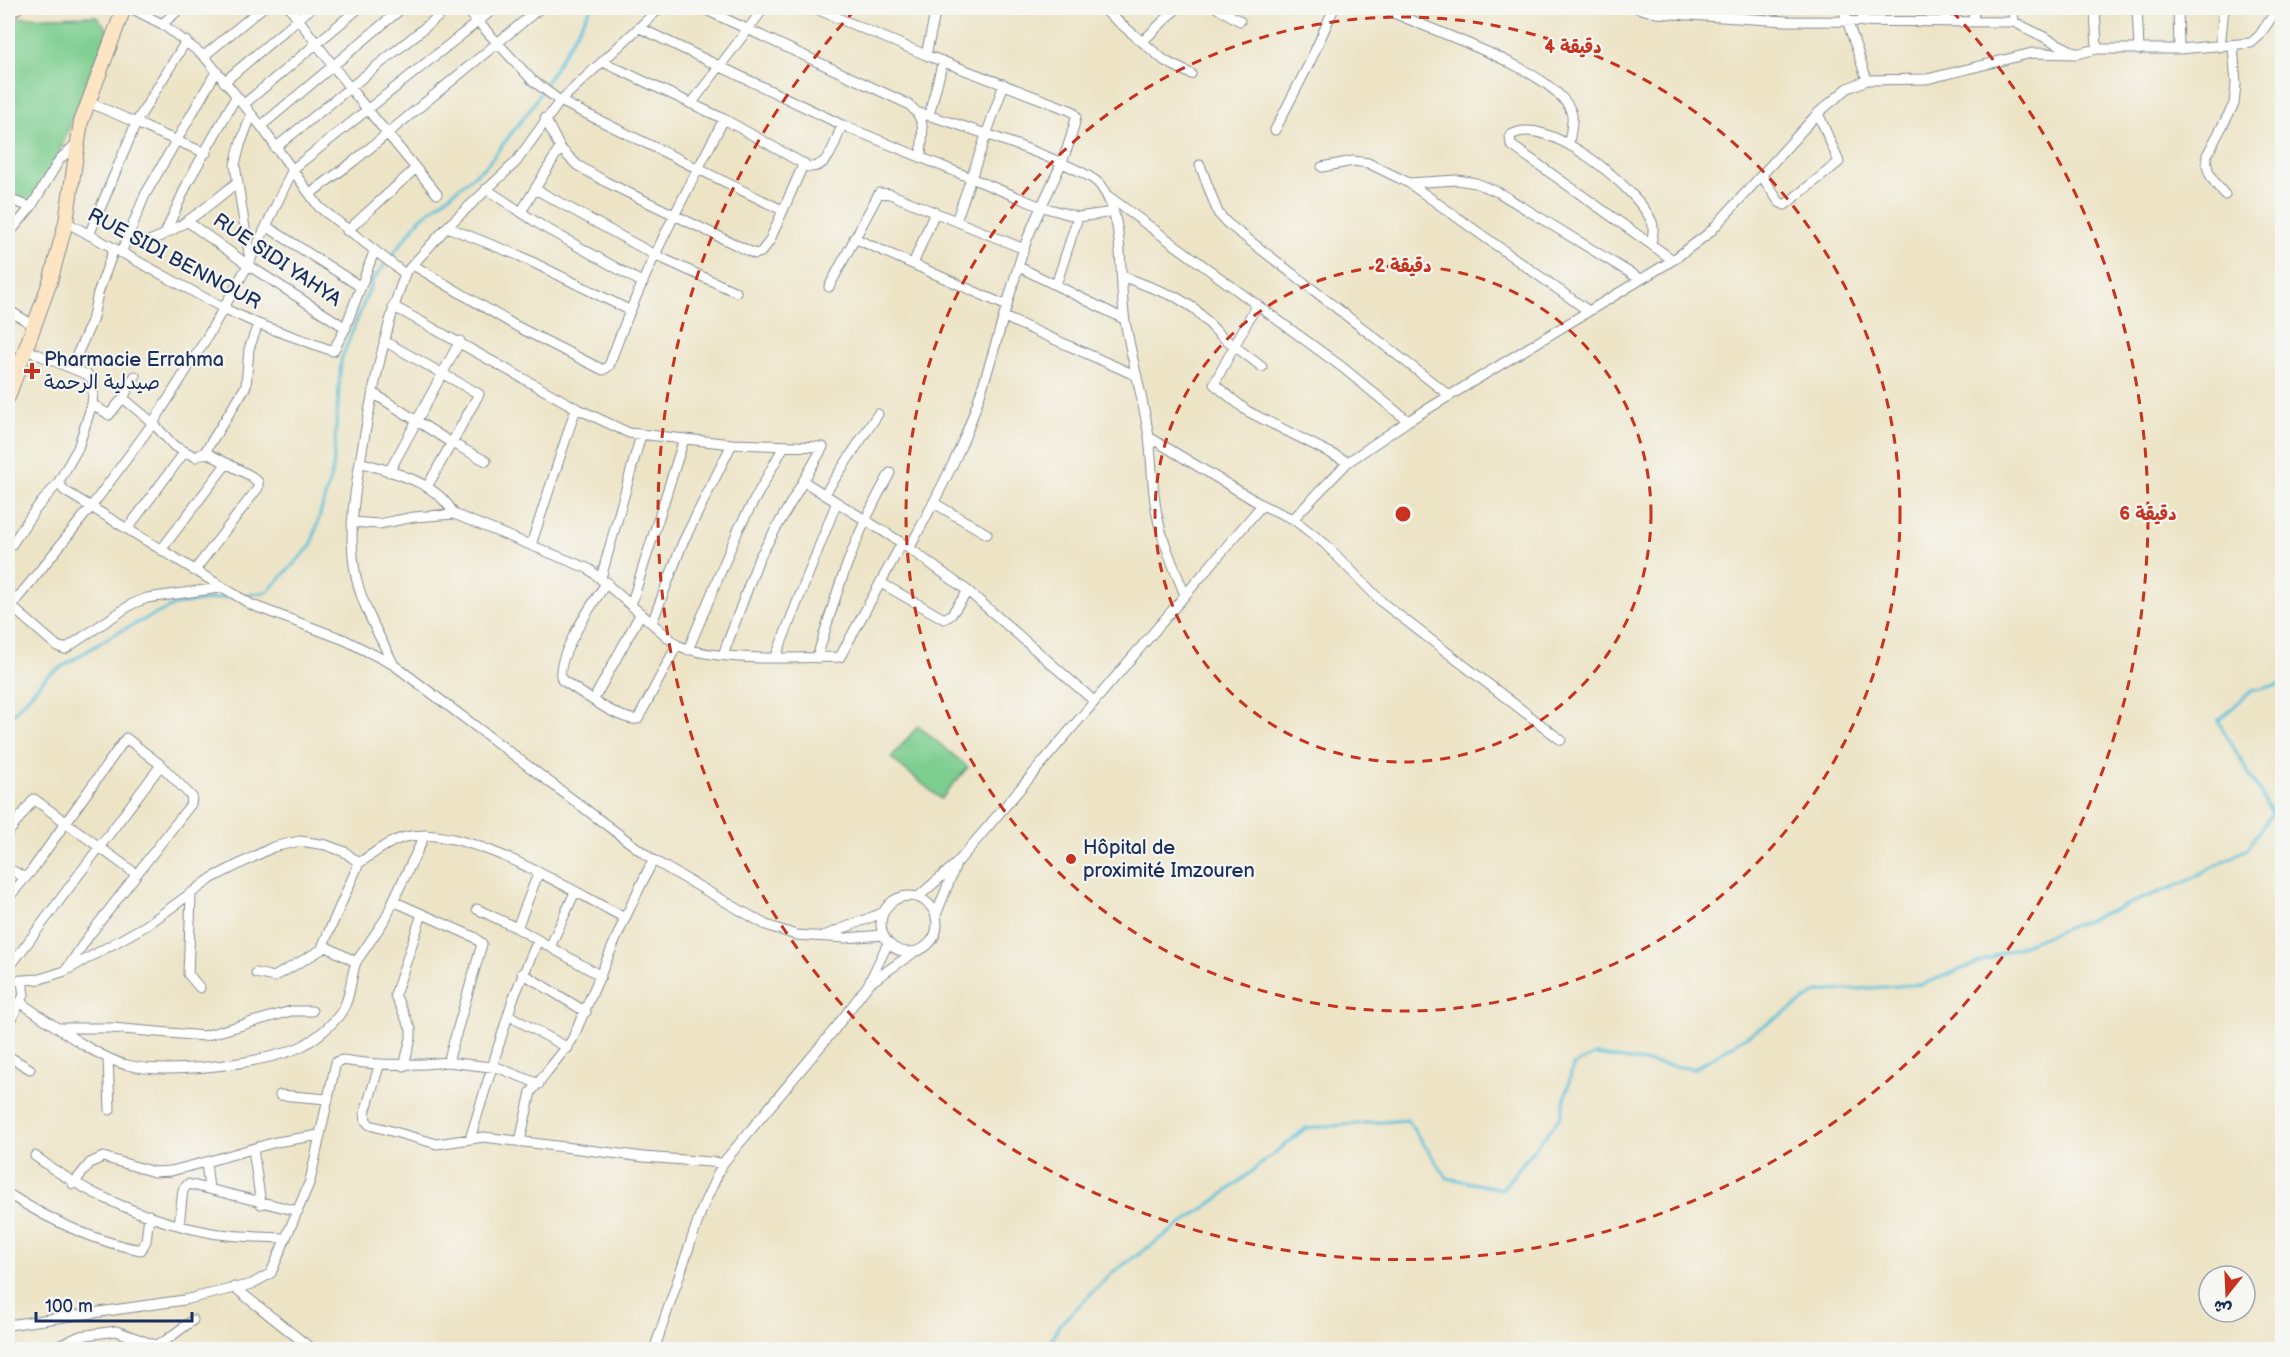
<svg xmlns="http://www.w3.org/2000/svg" width="2290" height="1357" viewBox="0 0 2290 1357" font-family="'Balsamiq Sans','Playpen Sans Arabic',sans-serif">
<style>
.green{fill:#7dce8f;stroke:#4c7e76;stroke-width:1.5}
.lines{fill:none;stroke-linecap:round;stroke-linejoin:round}
.stream{stroke:#5bc0d9;stroke-width:3}
.street-casing{stroke:#848a92;stroke-width:11}
.secondary-casing{stroke:#848a92;stroke-width:16}
.street{stroke:#fff;stroke-width:9}
.secondary{stroke:#fde5c4;stroke-width:14}
.ring{fill:none;stroke:#c8321e;stroke-width:3;stroke-dasharray:10 8}
.poi-dot{fill:#c8321e;stroke:#f6f6f2;stroke-width:2}
.labels{text-anchor:middle;dominant-baseline:central;stroke-width:4.5;stroke-linejoin:round;paint-order:stroke}
.street-label{font-size:20px;fill:#1b2f5e;stroke:#f6f6f2}
.poi-label{font-size:20px;fill:#1b2f5e;stroke:#f6f6f2;text-anchor:start}
.centre{fill:#c8321e;stroke:#f6f6f2;stroke-width:3}
.ring-label{font-size:18px;text-anchor:middle;font-weight:bold;fill:#c8321e;stroke:#f6f6f2;stroke-width:4.5;stroke-linejoin:round;paint-order:stroke}
</style>
<rect width="100%" height="100%" fill="#f6f6f2"/>
<filter id="ink" filterUnits="userSpaceOnUse"><feTurbulence type="fractalNoise" baseFrequency=".0167" numOctaves="2"/><feDisplacementMap in="SourceGraphic" scale="12" xChannelSelector="R" yChannelSelector="G"/><feConvolveMatrix kernelMatrix="1 2 1 2 8 2 1 2 1" color-interpolation-filters="sRGB"/></filter>
<filter id="wash" filterUnits="userSpaceOnUse"><feTurbulence type="fractalNoise" baseFrequency=".008" numOctaves="4" result="noise"/><feDisplacementMap in="SourceGraphic" scale="24" xChannelSelector="R" yChannelSelector="G"/><feGaussianBlur stdDeviation="1.35" result="paint"/><feColorMatrix in="noise" values="0 0 0 0 0 0 0 0 0 0 0 0 0 0 0 0 0 1.4 0 .05"/><feComposite in="paint" operator="in"/></filter>
<g filter="url(#wash)">
<rect width="100%" height="100%" fill="#ede4c6"/>
<path class="green" d="M96,16L108,30L64,141L33,206L8,198V18Z
M918,726L968,767L941,799L891,758Z"/>
<g class="lines">
<path class="stream" d="M240,596L267,592L311,546L333,469L341,360L373,280L420,219L487,165L531,108L591,8
M8,719L47,676L116,633L175,605L234,596
M1046,1350L1059,1325L1113,1272L1216,1200L1306,1128L1407,1120L1447,1178L1502,1189L1561,1116L1573,1065L1595,1055L1694,1069L1818,992L1923,984L2183,883L2247,849L2272,813L2218,721L2251,691L2282,684"/>
</g>
</g>
<g filter="url(#ink)">
<g class="lines">
<defs>
<path id="street" d="M131,8L162,24L204,56L261,126L319,207L405,274C386,326 375,379 365,433C357,481 346,528 356,577C363,608 380,637 394,665
M290,8L349,87L437,194
M465,8L532,80L560,101L782,210
M702,8L908,104C928,120 922,133 921,157
M814,8L926,55L1072,111L1076,116C1068,162 1039,204 1024,248C1004,310 990,373 966,434C950,474 929,511 909,549
M1102,8L1165,61L1191,74
M1217,8L1240,21
M1383,8C1422,28 1563,71 1572,115C1573,123 1570,135 1569,143
M1637,8L1656,13L1786,21L2014,22L2074,52
M1843,8L1867,80
M1862,8L1863,22
M1944,8L1946,22
M1973,8L1974,22
M2013,8L2014,22
M2095,8L2097,49
M2137,8L2139,50
M2178,8L2179,49
M162,24L181,8
M640,28L842,125L1039,206L1078,217L1114,212
M1142,42L1177,8
M2220,47L2224,8
M926,55L935,14L933,8
M204,56L262,8
M603,62L724,119L809,167C830,168 835,141 842,125
M224,82L311,8
M87,102C128,118 165,137 206,153
M691,104L764,8
M243,105L359,8
M919,113C948,120 1086,166 1100,185C1127,219 1118,280 1125,321C1132,360 1143,398 1149,437C1152,461 1152,485 1156,509C1161,539 1174,567 1185,595
M929,115L943,61
M545,118L560,148L577,165L606,182L755,254L761,252L769,242L804,163
M261,126L402,8
M1275,130L1310,62L1334,8
M275,148L449,8
M1200,165L1218,213L1227,223L1450,396
M1322,167L1353,161L1368,163L1409,183L1457,180L1476,183L1498,192L1640,279
M1762,176L1779,202L1785,205L1839,162L1818,113
M1409,183L1587,310
M486,189L542,226L643,283
M535,189L655,255L736,292
M311,193L354,161L540,8
M2225,195C2214,182 2205,173 2207,155L2234,104L2236,84L2233,46
M1108,196L1342,367L1408,421
M8,199L31,207
M521,212L560,148
M956,221L1004,84
M66,222L223,308L258,324L333,351L344,331L374,252
M188,222L248,265L346,328
M266,226L361,287
M447,227L520,256L629,310
M166,231L188,182L236,97
M347,231L415,169
M8,235L31,207L60,159L77,143
M89,235L137,121L186,41
M854,238L1007,306
M127,240C153,254 216,200 236,183
M1651,244C1652,237 1655,229 1652,222C1638,189 1545,111 1510,136L1511,145L1673,260
M121,253L145,195L216,72
M250,260L235,165L240,145L251,116
M913,264L935,212
M413,265L516,326L603,370L609,366C639,280 682,199 724,119
M1019,267L1124,319
M409,269L447,227L516,162L560,101L660,8
M1122,276L1176,297L1195,309L1220,335L1262,367
M1056,285L1078,217
M829,287L879,193L890,194L1024,249
M1257,304L1214,384L1247,411L1348,462
M393,306L576,408L629,433L732,444L823,447L759,558L723,655
M8,310L35,326
M1004,317L1137,376
M384,341L479,394L427,487
M27,350L88,375L94,382L92,404L109,415L123,398L153,423L174,446L196,457L205,452L246,386L249,349L258,324
M71,368L92,321L98,293L114,249
M373,393L450,442L486,461
M123,398L135,376
M92,404L78,448L58,483L65,491L252,605L345,640L394,665L653,860L766,925L796,935L846,938L883,935
M1149,437L1262,505L1293,519L1324,543L1383,603L1561,740
M360,462C394,473 436,481 454,514
M389,472L460,341
M803,481L902,543L968,591L1094,701
M824,495L878,414
M934,503L987,534
M1293,519L1348,462L1408,421L1673,260L1709,233L1818,113L1848,88L1867,80L1927,79L2032,53L2076,54L2097,49H2179L2251,43L2259,36L2278,8
M352,522L379,524L414,517L454,514L589,569L677,645C714,662 797,658 840,657L902,543
M128,528L184,453
M531,545L576,408
M8,550L35,510L58,483
M161,550L227,463
M194,571L258,488V482L251,476L205,452
M601,578L641,435
M607,582C595,600 553,660 562,680C577,689 622,723 638,719L677,645
M881,583L944,619L951,615L968,591
M631,605L684,439
M11,606L57,646L65,649L132,604L147,598L220,588
M8,610L91,507L153,423L206,339L248,265L293,169L495,8
M652,623L683,542L732,444
M688,650L739,528L784,446
M776,656L836,504
M817,658C837,589 854,536 890,473
M594,699L641,613
M8,833L34,799L136,874
M359,863L323,945L356,962L386,918L393,901
M8,868L25,878
M538,874L517,928L601,976
M881 924a28 28 0 1 1 56 0a28 28 0 1 1-56 0Z
M191,896L188,974L200,988
M918,897L956,864L1262,505
M8,898L32,870L126,738L161,765
M477,909L517,928
M936,915L955,867
M625,918L653,860
M826,935L882,913
M550,947L575,892
M8,969L161,765L192,797L191,804L88,937L66,970
M256,973L274,977L326,947
M522,973L586,1012
M8,981L40,979L65,971L147,925L212,878L273,847L300,841L326,845L345,852L359,863C372,855 384,844 399,839C457,818 572,891 625,918L572,1040L531,1092L520,1141
M870,983L913,953
M21,1003C48,1021 97,1058 127,1065C166,1075 260,1064 298,1048C312,1042 331,1026 340,1014C351,999 350,979 356,962
M508,1015L568,1048
M8,1025L24,995L22,982
M60,1028H111L204,1036L291,1011H312
M8,1056L30,1069
M108,1058L110,1110
M448,1062L499,1068L539,1084
M379,1066L365,1113L366,1121L370,1125L437,1144L484,1137L644,1157L723,1163
M404,1066L411,1038V1029L395,995L422,914
M280,1095L327,1099
M470,1139L513,999L538,940
M253,1149L261,1204
M35,1156C84,1194 151,1222 212,1233C237,1237 262,1237 286,1238
M73,1184L90,1163L103,1157L154,1172L171,1171L206,1162
M209,1189L206,1162L276,1142L320,1135
M10,1195C50,1220 95,1242 141,1250L146,1241L149,1215
M179,1225L183,1190L188,1184L298,1211
M234,1287L313,1350
M8,1325L184,1300L252,1284L271,1273L310,1181L336,1062L342,1060C379,1066 411,1066 448,1062L482,944L474,937L393,901L425,835
M8,1346L12,1350
M50,1350L80,1336L116,1331L155,1345L165,1341L193,1320
M654,1350L703,1206L723,1163L834,1030L868,985L888,943"/>
<path id="secondary" d="M8,9L15,8
M8,397L50,282L66,222L81,122L124,8"/>
</defs>
<use href="#street" class="street-casing"/>
<use href="#secondary" class="secondary-casing"/>
<use href="#street" class="street"/>
<use href="#secondary" class="secondary"/>
</g>
</g>
<g class="ring">
<circle cx="1403" cy="514" r="248"/>
<circle cx="1403" cy="514" r="497"/>
<path d="M1952 11A745 745 0 1 1 854 11"/>
</g>
<g class="poi-dot">
<path d="M29 362h6v6h6v6h-6v6h-6v-6h-6v-6h6z"/>
<circle cx="1071" cy="859" r="6"/>
</g>
<g class="labels">
<g class="street-label">
<text transform="translate(174 259) rotate(28)">RUE SIDI BENNOUR</text>
<text transform="translate(277 260) rotate(34)">RUE SIDI YAHYA</text>
</g>
<g class="poi-label">
<text x="44" y="360">Pharmacie Errahma<tspan x="44" dy="23">صيدلية الرحمة</tspan></text>
<text x="1083" y="848">Hôpital de<tspan x="1083" dy="23">proximité Imzouren</tspan></text>
</g>
</g>
<circle cx="1403" cy="514" r="9" class="centre"/>
<g class="ring-label">
<text x="1573" y="53">4 دقيقة</text>
<text x="1403" y="272">2 دقيقة</text>
<text x="2148" y="520">6 دقيقة</text>
</g>
<rect width="2290" height="1357" fill="none" stroke="#f6f6f2" stroke-width="30"/>
<g transform="translate(2227 1294) rotate(198)"><circle r="28" fill="#f6f6f2" stroke="#9ea6b7" stroke-width="1.5"/>
<path d="M0-4.5L10 22L0 15L-10 22Z" fill="#c8321e"/>
<text y="-9" font-size="16" font-weight="bold" text-anchor="middle" fill="#1b2f5e">ش</text>
</g>
<path d="M36 1312v9h156v-9" fill="none" stroke="#1b2f5e" stroke-width="3"/>
<text x="45" y="1312" font-size="18" fill="#1b2f5e" stroke="#f6f6f2" stroke-width="4.5" paint-order="stroke">100 m</text>
</svg>
